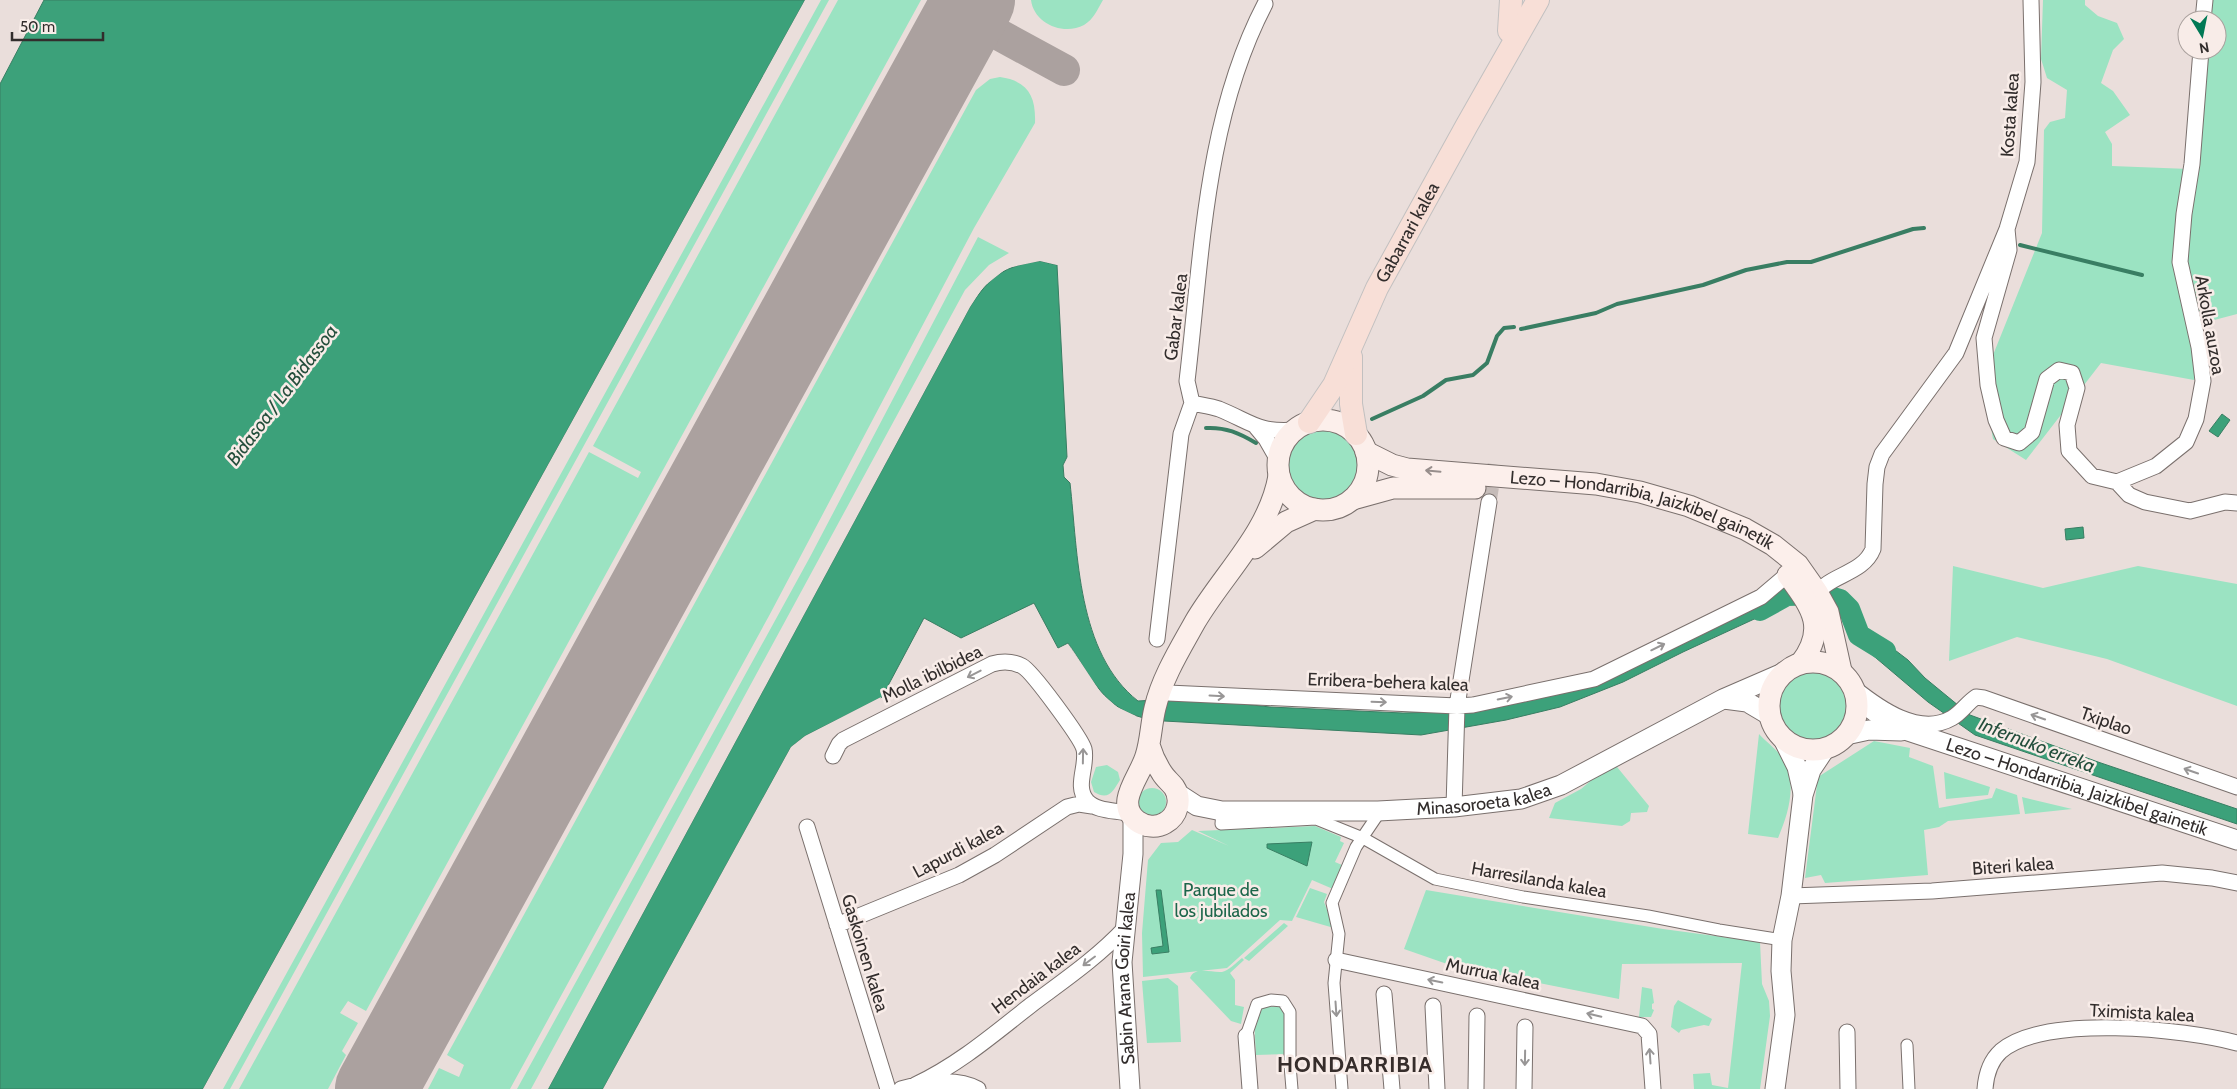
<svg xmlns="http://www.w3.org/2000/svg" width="2237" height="1089" viewBox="0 0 2237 1089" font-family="Cabin,sans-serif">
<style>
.green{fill:#9be3c2}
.water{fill:#3ca17a;stroke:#397e63}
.pier{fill:#eadedb}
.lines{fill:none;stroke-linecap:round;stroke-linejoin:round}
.stream{stroke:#397e63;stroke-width:4}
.river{stroke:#3ca17a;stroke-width:22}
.taxiway{stroke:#aba19f;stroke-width:32}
.runway{stroke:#aba19f;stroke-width:82}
.minor-tunnel{stroke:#c5bbb8;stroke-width:15;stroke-dasharray:15 8;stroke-linecap:butt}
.pedestrian-casing{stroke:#7a706d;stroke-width:13}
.minor-casing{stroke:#7a706d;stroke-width:17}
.tertiary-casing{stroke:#7a706d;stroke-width:21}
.secondary-casing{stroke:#7a706d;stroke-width:23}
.primary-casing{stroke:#c2c0c0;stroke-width:24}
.pedestrian{stroke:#fff;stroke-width:11}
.minor{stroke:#fff;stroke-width:15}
.tertiary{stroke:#fff;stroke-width:19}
.secondary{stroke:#fcefeb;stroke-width:21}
.primary{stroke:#f8dfd7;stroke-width:22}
.oneway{stroke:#978e8c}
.oneway2{stroke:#989696}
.labels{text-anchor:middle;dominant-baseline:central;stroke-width:5;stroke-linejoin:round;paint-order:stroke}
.street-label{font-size:18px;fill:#322d2c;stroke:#f8ece8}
.park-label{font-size:18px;fill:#1c664a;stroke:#f8ece8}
.water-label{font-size:19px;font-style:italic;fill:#244e3c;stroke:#f8ece8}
.district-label{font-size:22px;font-weight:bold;letter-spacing:1px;fill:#362d2b;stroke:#f8ece8}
</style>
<rect width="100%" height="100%" fill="#eadedb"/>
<path class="green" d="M821,0H829L230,1089H223Z
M838,0H921L366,1011L348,1001L340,1013L358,1023L342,1051L346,1055L328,1089H239L589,452L638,478L641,472L593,446Z
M1031,0H1103C1097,10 1094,19 1084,25C1064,36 1034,24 1031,0Z
M2043,0H2085V5L2098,16L2117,23L2124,39L2113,50L2101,83L2113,91L2130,115L2105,132L2112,144V166L2189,169L2200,50H2217V20H2203L2204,0H2237V314L2203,323L2194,380L2101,363L2026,460L1993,439L1983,380L2042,233L2044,130L2050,122L2065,118L2067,90L2047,78L2041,59Z
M1000,77C1028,81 1036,96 1035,123L974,228L770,614L510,1089H428L439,1068L459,1077L464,1065L447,1055L976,90L990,79Z
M978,237L1009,253L989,265L965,290L531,1089H517L810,557Z
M1288 465a35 35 0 1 1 70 0a35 35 0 1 1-70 0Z
M1953,566L2043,588L2138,566L2237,584V706L2107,659L2017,637L1949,661Z
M1778 706a34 34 0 1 1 68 0a34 34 0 1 1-68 0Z
M1759,734C1766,742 1778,750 1783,759C1798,783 1788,815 1778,838L1748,834Z
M1874,741L1910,748L1909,757L1933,766L1939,808L1992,798L1996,788L2017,795L2020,814L1948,821L1939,827L1924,830L1928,875L1825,883L1821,875L1805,878L1818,777Z
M1613,762L1649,806L1647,812L1631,813L1630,821L1622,826L1549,818L1555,803L1581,789Z
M1107,765L1118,772L1120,780C1113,791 1109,801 1094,792L1091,782L1096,767Z
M1944,772L1990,787L1988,795L1946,799Z
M1138 802a14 14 0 1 1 28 0a14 14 0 1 1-28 0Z
M2022,797L2072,809L2025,814Z
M1315,826L1341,837L1340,841L1344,843L1335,862L1342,865L1333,889L1312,880L1292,921L1280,920L1227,968L1143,977L1142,933L1148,860L1161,843L1178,842L1192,830L1229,846L1198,831Z
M1310,888L1327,894L1324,902L1334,928L1296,917Z
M1426,890L1663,929L1760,942L1762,984L1769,1001L1770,1016L1760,1089H1694L1693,1074L1710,1073L1712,1085L1728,1088L1742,963L1622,964L1619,999L1450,965L1404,949Z
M1284,923L1288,926L1249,961L1244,958Z
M1242,958L1244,960L1230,973L1235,980V1005L1244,1007L1241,1024L1231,1021L1190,978C1195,966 1211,973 1222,972C1228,971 1237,962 1242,958Z
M1168,978L1178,986L1181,1042L1147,1043L1142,981Z
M1642,987L1652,989L1654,1003L1652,1004V1009L1654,1010L1651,1017H1639Z
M1678,1000L1712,1019L1709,1026L1704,1025L1681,1030L1679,1033L1671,1027L1674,1006Z
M1282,1006L1288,1014L1289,1054L1256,1055L1254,1019L1264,1007Z"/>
<path class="water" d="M44,0H805L203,1089H0V84Z
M1040,261L1057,265L1067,457L1063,465L1064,477L1070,483C1078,554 1077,653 1138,701L1189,698L1270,707L1403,713L1439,712L1520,702L1768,599L1784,590L1791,602L1683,652L1623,682L1560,707L1506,720L1421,735L1164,721C1155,720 1145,719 1137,716C1101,705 1088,671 1068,643L1058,648L1034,603L961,638L924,618L882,697L805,736L791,747L603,1089H548L970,307C990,276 1004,266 1040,261Z
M2222,414L2230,420L2218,437L2209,431Z
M2083,527L2084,538L2066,540L2065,529Z
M1863,633L1887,644L1908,660L1925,678L1970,715L2098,762L2237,809V824L1975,735L1928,702L1863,647L1855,637Z
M1312,842L1307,866L1267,848V844Z
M1156,890H1161L1169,952L1152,954L1151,948L1163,946Z"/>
<path class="pier" d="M805,0H808L205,1089H203Z
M1040,258L1059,264L1057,265L1040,261L1007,268L983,287L970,307L548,1089H546L968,305L981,286L1006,266Z
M1068,643L1101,693L1117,707L1136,716V719L1116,709L1099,695Z
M881,697L880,701L807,738L793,749L606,1089H603L791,747L805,736Z"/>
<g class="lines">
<path class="stream" d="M2020,245L2142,275
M1521,329L1596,313L1617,304L1703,285L1746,270L1787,262H1811L1913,229L1924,228
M1372,419L1423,396L1446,380L1473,375L1487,363L1497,336L1504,328L1514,327
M1206,428C1226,427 1239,433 1256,443"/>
<path class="river" d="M1760,610L1787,595L1820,594L1840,600L1849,609L1859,635L1885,651"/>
<path class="taxiway" d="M979,0L981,15L996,33L1064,70
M946,51C958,33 975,25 996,33"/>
<path class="runway" d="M376,1089L974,0"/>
<path class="minor-tunnel" d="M1489,502L1496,459"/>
<defs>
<path id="pedestrian" d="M1222,811L1221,824L1316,819L1363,838L1435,879L1523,897L1648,916L1719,930L1782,940
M1246,1036L1257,1004L1271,1000L1283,1001L1290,1012V1065L1292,1089
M1907,1045L1909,1089
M1342,1089L1334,983L1339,934L1332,903L1356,847L1377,816L1378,811"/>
<path id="minor" d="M2203,20L2205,0
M2007,229L2009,250L1984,338L1988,385L1996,420L2004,438L2019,443L2032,432L2047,379L2059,370L2072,373L2077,388L2067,425L2069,451L2092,476L2117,482L2156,466L2186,442L2196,419L2203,381L2199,347L2180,262L2184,214L2192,164L2201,50
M1192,403C1201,405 1211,406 1219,409C1251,422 1258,433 1295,430
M1256,427L1266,439L1278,460
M2117,482L2129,495L2145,502L2190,511L2225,502L2237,503
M1814,601C1822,574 1862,577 1873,549L1875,484L1877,467L1882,454L1956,353L2007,229L2027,162L2033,82L2031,0
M1157,639L1181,434L1192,403L1187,381C1202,255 1205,119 1265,4
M1854,688C1879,708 1919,737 1952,718C1962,712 1967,703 1976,697L1984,698L2237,787
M1168,693L1457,706L1473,705L1594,679L1761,597L1787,575
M833,756L839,744L843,740L992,664C1002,661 1012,661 1022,666C1032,671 1081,738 1084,749C1088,766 1074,786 1087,801C1097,812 1117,810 1131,814
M1454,807L1457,706L1489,502
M807,827L888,1089
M1791,896L1932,891L2162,873L2212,878L2237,883
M837,925L959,875L995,855L1067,807L1079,804L1092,806
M1336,960L1642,1026L1649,1034L1653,1089
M1384,994L1392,1089
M1433,1006L1437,1089
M1847,1032L1848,1089
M1246,1036L1250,1089
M915,1085C958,1065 994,1034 1031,1005C1063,981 1097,958 1125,928
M901,1089C924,1082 956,1077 978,1089
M1476,1089L1477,1016
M1524,1089L1525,1027
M1985,1089C1986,1075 1990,1061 2001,1051C2044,1014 2185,1029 2237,1043"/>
<g id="tertiary">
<path id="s1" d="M1857,698L1884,719L1905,730L2237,840"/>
<path d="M1724,699L1747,702L1769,715"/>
<path d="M1846,735L1869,730L1901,731"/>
<path d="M1784,741L1797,767L1803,793"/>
<path id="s2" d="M1177,793L1197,806L1222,811H1378L1454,807L1521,799L1561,785L1723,699L1783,673"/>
<path id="s3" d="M1130,1089L1122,962L1133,854V817"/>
<path d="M1775,1089L1785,1015L1781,971L1782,940L1791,896L1803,795L1811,770L1825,749"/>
</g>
<g id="secondary">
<circle cx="1323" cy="465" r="45"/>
<path id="s4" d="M1366,452L1392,465L1407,469L1596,484L1640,492L1689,506L1745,529L1773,545L1798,565L1817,592L1828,612L1841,671"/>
<path d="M1353,499L1393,488H1475"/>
<path d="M1255,548L1286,522L1315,509"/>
<path d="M1788,575C1811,607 1828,627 1801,663"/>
<circle cx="1813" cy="706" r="44"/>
<path d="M1149,745C1152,755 1156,764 1162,773C1165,778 1170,782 1174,787C1182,799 1178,816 1165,823C1157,828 1145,827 1137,821C1114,803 1140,777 1146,756C1151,741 1151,724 1155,708C1162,678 1180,649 1195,622C1223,574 1269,533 1279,476"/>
</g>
<g id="primary">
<path d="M1509,31L1511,0"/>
<path d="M1351,357V404L1356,434"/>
<path id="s5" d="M1309,422L1334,385L1377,288L1467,125L1538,0"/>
</g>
</defs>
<use href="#pedestrian" class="pedestrian-casing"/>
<use href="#minor" class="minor-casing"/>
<use href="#tertiary" class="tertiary-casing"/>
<use href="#secondary" class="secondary-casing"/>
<use href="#primary" class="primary-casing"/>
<use href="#pedestrian" class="pedestrian"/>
<use href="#minor" class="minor"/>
<use href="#tertiary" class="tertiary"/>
<use href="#secondary" class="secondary"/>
<use href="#primary" class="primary"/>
</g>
<defs><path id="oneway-shaft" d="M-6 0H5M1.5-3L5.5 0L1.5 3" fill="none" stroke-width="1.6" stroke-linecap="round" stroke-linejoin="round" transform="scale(1.25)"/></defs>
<use class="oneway" href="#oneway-shaft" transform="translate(1433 471) rotate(-175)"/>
<g class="oneway2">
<use href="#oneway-shaft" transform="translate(1658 647) rotate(-26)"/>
<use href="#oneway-shaft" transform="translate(974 674) rotate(153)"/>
<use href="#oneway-shaft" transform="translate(1217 696) rotate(3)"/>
<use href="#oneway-shaft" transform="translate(1505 698) rotate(-11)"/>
<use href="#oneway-shaft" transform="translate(1379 702) rotate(2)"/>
<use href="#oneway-shaft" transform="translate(2038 717) rotate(-161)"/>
<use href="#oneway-shaft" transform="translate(1083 756) rotate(-89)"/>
<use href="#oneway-shaft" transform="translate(2191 771) rotate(-161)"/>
<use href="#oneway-shaft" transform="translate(1089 961) rotate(143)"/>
<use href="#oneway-shaft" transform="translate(1435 981) rotate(-168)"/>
<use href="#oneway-shaft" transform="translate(1336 1009) rotate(86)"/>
<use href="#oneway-shaft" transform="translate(1594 1015) rotate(-167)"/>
<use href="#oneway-shaft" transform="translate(1650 1056) rotate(-94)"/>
<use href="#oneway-shaft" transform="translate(1525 1058) rotate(91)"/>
</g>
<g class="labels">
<g class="street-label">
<text transform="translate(2010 115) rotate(-86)">Kosta kalea</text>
<text stroke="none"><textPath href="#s5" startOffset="214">Gabarrari kalea</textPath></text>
<text transform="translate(1176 317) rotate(-83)">Gabar kalea</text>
<text transform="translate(2210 325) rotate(80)">Arkolla auzoa</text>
<text stroke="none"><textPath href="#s4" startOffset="285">Lezo – Hondarribia, Jaizkibel gainetik</textPath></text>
<text transform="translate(932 674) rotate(-26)">Molla ibilbidea</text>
<text transform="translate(1388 682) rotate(2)">Erribera-behera kalea</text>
<text transform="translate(2106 721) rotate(19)">Txiplao</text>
<text stroke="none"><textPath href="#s1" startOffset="239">Lezo – Hondarribia, Jaizkibel gainetik</textPath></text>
<text stroke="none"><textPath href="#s2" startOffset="312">Minasoroeta kalea</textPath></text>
<text transform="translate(958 850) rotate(-28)">Lapurdi kalea</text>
<text transform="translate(2013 866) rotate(-4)">Biteri kalea</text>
<text transform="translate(1539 880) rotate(10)">Harresilanda kalea</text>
<text transform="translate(865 953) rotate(73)">Gaskoinen kalea</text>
<text transform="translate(1493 974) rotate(12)">Murrua kalea</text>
<text transform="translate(1036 978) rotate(-37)">Hendaia kalea</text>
<text stroke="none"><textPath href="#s3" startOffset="111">Sabin Arana Goiri kalea</textPath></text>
<text transform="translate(2142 1013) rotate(3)">Tximista kalea</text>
</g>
<g class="park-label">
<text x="1221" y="890">Parque de<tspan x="1221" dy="21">los jubilados</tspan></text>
</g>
<g class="water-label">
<text transform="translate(282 395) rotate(-53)">Bidasoa / La Bidassoa</text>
<text transform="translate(2037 745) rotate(21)">Infernuko erreka</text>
</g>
<g class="district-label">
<text x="1355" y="1064">HONDARRIBIA</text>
</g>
</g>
<g transform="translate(2202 35) rotate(170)"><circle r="24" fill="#f8ece8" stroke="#a9a09d"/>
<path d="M0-4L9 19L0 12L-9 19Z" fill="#017955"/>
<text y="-8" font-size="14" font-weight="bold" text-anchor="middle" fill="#322d2c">N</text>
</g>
<path d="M12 32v8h91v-8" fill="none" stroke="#322d2c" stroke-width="2.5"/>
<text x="20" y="32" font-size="15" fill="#322d2c" stroke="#f8ece8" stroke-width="4" paint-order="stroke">50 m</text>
</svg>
